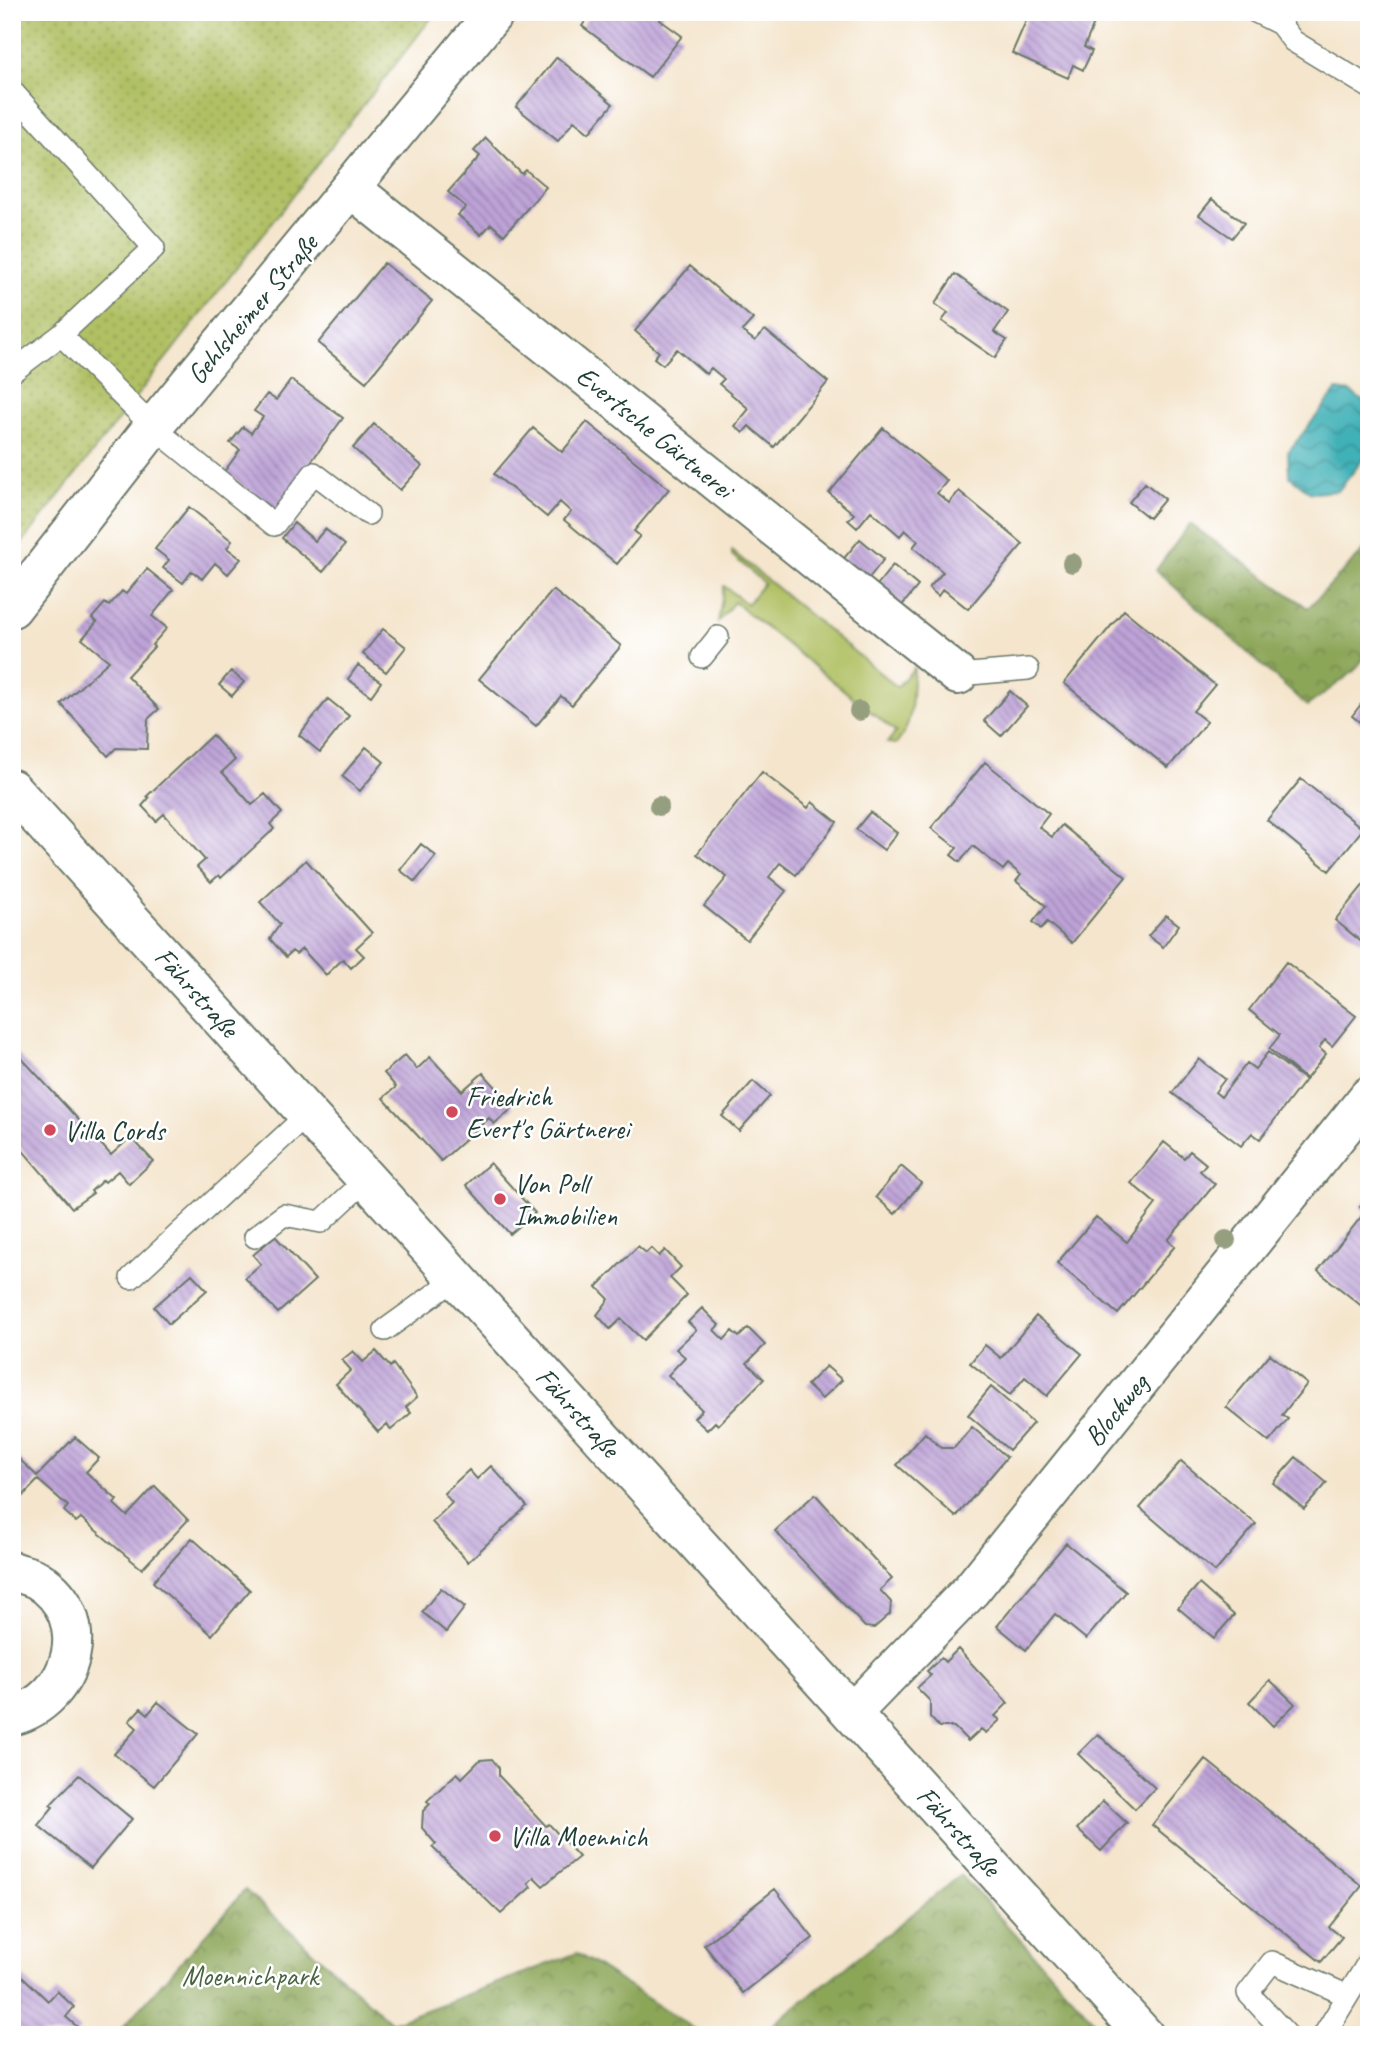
<svg xmlns="http://www.w3.org/2000/svg" width="1381" height="2047" viewBox="0 0 1381 2047" font-family="Caveat,sans-serif">
<style>
.grass{fill:#b0c063;stroke:#687e4c;stroke-width:2}
.forest{fill:url(#forest-crowns);stroke:#567246;stroke-width:2}
.garden{fill:url(#garden-dots);stroke:#687e4c;stroke-width:2}
.water{fill:url(#water-waves);stroke:#307776;stroke-width:2}
.building{fill:url(#building-back-hatch)}
.lines{fill:none;stroke-linecap:round;stroke-linejoin:round}
.service-casing{stroke:#6a7869;stroke-width:24}
.minor-casing{stroke:#6a7869;stroke-width:42}
.tertiary-casing{stroke:#6a7869;stroke-width:42}
.service{stroke:#fff;stroke-width:21}
.minor{stroke:#fff;stroke-width:38}
.tertiary{stroke:#fff;stroke-width:38}
.tree{fill:#969e80}
.poi-dot{fill:#d1495b;stroke:#fff;stroke-width:2.5}
.labels{text-anchor:middle;dominant-baseline:central;stroke-width:5;stroke-linejoin:round;paint-order:stroke}
.street-label{font-size:28px;fill:#1f3d34;stroke:#fff}
.poi-label{font-size:28px;fill:#1f3d34;stroke:#fff;text-anchor:start}
.park-label{font-size:28px;fill:#4a6442;stroke:#fff}
</style>
<defs>
<pattern id="forest-crowns" width="20" height="18" patternUnits="userSpaceOnUse" patternTransform="scale(1.75)"><rect width="20" height="18" fill="#8ca659"/><path d="M2 6a3 3 0 1 1 6 0M12 15a3 3 0 1 1 6 0" fill="none" stroke="#72884a"/></pattern>
<pattern id="garden-dots" width="8" height="8" patternUnits="userSpaceOnUse" patternTransform="scale(1.75)"><rect width="8" height="8" fill="#b0c063"/><path d="M2 2h.1M6 6h.1" fill="none" stroke="#8f9d52" stroke-width="1.8" stroke-linecap="round"/></pattern>
<pattern id="water-waves" width="16" height="10" patternUnits="userSpaceOnUse" patternTransform="scale(1.75)"><rect width="16" height="10" fill="#41b1b7"/><path d="M0 5q4-4 8 0t8 0" fill="none" stroke="#369196"/></pattern>
<pattern id="building-back-hatch" width="6" height="6" patternUnits="userSpaceOnUse" patternTransform="scale(1.75)"><rect width="6" height="6" fill="#bea3d8"/><path d="M-1 5l2 2M0 0l6 6M5-1l2 2" fill="none" stroke="#9a86b0"/></pattern>
</defs>
<rect width="100%" height="100%" fill="#fff"/>
<filter id="ink" filterUnits="userSpaceOnUse"><feTurbulence type="fractalNoise" baseFrequency=".0143" numOctaves="2"/><feDisplacementMap in="SourceGraphic" scale="14" xChannelSelector="R" yChannelSelector="G"/><feConvolveMatrix kernelMatrix="1 2 1 2 8 2 1 2 1" color-interpolation-filters="sRGB"/></filter>
<filter id="wash" filterUnits="userSpaceOnUse"><feTurbulence type="fractalNoise" baseFrequency=".00686" numOctaves="4" result="noise"/><feDisplacementMap in="SourceGraphic" scale="28" xChannelSelector="R" yChannelSelector="G"/><feGaussianBlur stdDeviation="1.57" result="paint"/><feColorMatrix in="noise" values="0 0 0 0 0 0 0 0 0 0 0 0 0 0 0 0 0 1.4 0 .05"/><feComposite in="paint" operator="in"/></filter>
<g filter="url(#wash)">
<rect width="100%" height="100%" fill="#f4e5cc"/>
<path class="grass" d="M732,551L897,687L914,668C911,694 915,724 896,744L887,743L896,732L734,602L718,622L724,586L747,604L764,583L732,555Z"/>
<path class="forest" d="M1190,524L1308,608L1369,545V652L1353,672L1307,706L1156,570Z
M961,1875L1107,2035H760Z
M245,1890L392,2023L577,1953L704,2035H116Z"/>
<path class="garden" d="M12,12H436L12,556Z"/>
<path class="water" d="M1337,390L1351,392L1369,406V452L1338,491L1311,493L1289,476L1288,452Z"/>
<g id="blocks">
<path class="building" d="M592,12H663L660,20L682,36L650,77L582,26Z
M1045,12H1068L1094,24L1084,47L1092,51L1083,70L1073,65L1068,78L1012,53L1029,14L1042,19Z
M557,57L613,104L589,133L574,121L558,141L516,107Z
M486,138L522,174L526,170L546,187L504,235L491,224L481,235L458,215L466,207L448,192L480,156L474,151Z
M1212,199L1244,223L1232,238L1199,215Z
M384,263L432,301L366,382L318,343Z
M690,266L753,319L742,331L755,341L765,330L828,382L774,447L749,426L743,433L735,426L749,409L719,384L724,379L711,368L706,374L677,349L663,365L654,358L659,352L635,331Z
M955,274L1008,312L994,332L1007,340L995,358L942,321L948,313L935,304Z
M291,380L343,418L275,511L224,472L240,450L230,443L243,427L251,433L263,417L254,411L267,394L276,400Z
M587,422L669,489L634,531L640,536L617,564L564,520L571,512L560,502L547,517L494,474L533,428L562,452Z
M374,424L422,466L400,490L353,448Z
M883,428L947,481L937,493L949,503L959,491L1023,544L968,609L943,589L938,596L929,588L943,572L913,547L918,541L905,530L900,536L871,511L857,528L848,520L854,514L829,493Z
M1145,483L1165,499L1149,518L1129,502Z
M189,507L232,541L227,548L241,559L228,574L215,563L202,579L192,571L183,583L163,568L169,560L155,549Z
M294,523L315,541L325,529L345,545L323,572L282,538Z
M860,539L884,559L865,583L840,563Z
M893,565L918,586L899,609L874,589Z
M147,569L173,590L152,616L167,628L152,645L154,647L127,676L159,709L148,719L147,749L116,748L108,756L61,704L109,661L82,639L97,622L92,618L105,603L109,606L122,591L126,594Z
M553,590L621,646L572,705L561,696L536,726L479,679Z
M1124,610L1215,685L1193,711L1207,722L1168,768L1064,683Z
M383,629L406,647L386,672L363,654Z
M358,665L381,682L371,696L348,679Z
M231,671L244,682L232,696L219,685Z
M1010,691L1027,706L1001,736L984,721Z
M1369,694V729L1352,716Z
M328,699L349,716L320,752L299,735Z
M212,735L235,760L222,772L252,805L265,794L282,813L270,824L274,829L221,878L219,875L211,882L197,867L205,860L164,814L156,821L142,806L149,798L147,796Z
M366,747L384,762L360,791L342,776Z
M985,762L1049,814L1039,827L1052,837L1062,825L1126,877L1072,943L1047,922L1041,929L1033,922L1046,906L1016,881L1021,875L1008,864L1003,870L973,846L960,862L951,855L957,848L931,828Z
M762,772L808,808L812,802L837,822L796,875L780,863L769,877L786,891L747,940L704,906L727,877L697,854Z
M1301,779L1363,829L1329,871L1267,820Z
M870,812L897,833L884,850L856,829Z
M421,844L436,856L415,882L400,870Z
M306,860L372,933L356,948L364,956L351,968L343,959L326,975L302,949L296,954L292,951L286,957L270,939L280,924L260,902Z
M1369,878V948L1335,920Z
M1166,915L1179,925L1163,947L1148,936Z
M1286,962L1356,1016L1332,1046L1325,1040L1319,1048L1326,1054L1306,1079L1269,1049L1280,1035L1249,1010Z
M15,1051L111,1155L131,1137L153,1161L129,1184L118,1171L105,1182L103,1180L91,1191L93,1193L72,1208L12,1138V1054Z
M1268,1052L1305,1080L1260,1139L1252,1133L1241,1146L1172,1093L1199,1059L1225,1079L1215,1092L1221,1097L1247,1063L1255,1069Z
M405,1055L417,1069L430,1057L462,1091L483,1073L514,1107L494,1124L489,1118L441,1161L383,1098L396,1087L384,1073Z
M753,1081L770,1096L739,1131L722,1116Z
M1164,1142L1184,1158L1190,1151L1206,1164L1200,1171L1215,1184L1168,1240L1175,1246L1118,1314L1057,1263L1096,1217L1127,1242L1156,1204L1131,1183Z
M490,1163L535,1213L510,1234L466,1185Z
M901,1166L921,1183L895,1214L876,1197Z
M1369,1196V1312L1318,1271L1365,1212L1360,1207Z
M275,1236L315,1280L278,1313L245,1278L261,1264L253,1255Z
M638,1246L646,1253L651,1248L659,1256L665,1250L681,1267L670,1278L687,1295L643,1340L621,1319L610,1329L597,1315L609,1299L597,1287Z
M192,1274L207,1290L169,1324L154,1307Z
M702,1308L719,1325L714,1330L724,1340L732,1331L739,1337L748,1328L765,1345L747,1363L764,1379L718,1425L715,1422L707,1430L694,1418L702,1410L668,1375L685,1357L676,1349L696,1330L688,1322Z
M1036,1316L1082,1354L1047,1396L1025,1377L1010,1395L970,1363L985,1345L1001,1358Z
M353,1351L363,1362L376,1351L390,1367L393,1364L417,1397L406,1407L411,1413L391,1430L387,1424L378,1432L336,1384L351,1370L342,1360Z
M1270,1354L1307,1384L1282,1415L1288,1419L1269,1442L1226,1407Z
M826,1366L842,1380L822,1399L807,1385Z
M991,1387L1033,1423L1009,1450L968,1415Z
M972,1427L1007,1457L956,1517L897,1465L925,1433L941,1448H954Z
M75,1437L99,1458L86,1472L117,1500L114,1504L127,1516L155,1486L188,1520L142,1569L81,1518L76,1522L64,1511L68,1506L38,1480L18,1501L12,1495V1452L37,1476Z
M1296,1457L1327,1483L1304,1509L1273,1483Z
M1181,1461L1256,1524L1215,1572L1140,1508Z
M491,1466L527,1506L468,1562L432,1522L452,1503L444,1493L469,1470L477,1479Z
M815,1494L892,1579L880,1590L891,1602L890,1614L874,1628L865,1627L775,1531Z
M192,1538L250,1590L212,1635L153,1582Z
M1066,1543L1126,1592L1086,1639L1055,1614L1026,1650L997,1626Z
M1199,1584L1234,1615L1214,1638L1178,1608Z
M441,1588L465,1607L446,1632L422,1612Z
M958,1649L1008,1703L995,1716L1000,1720L986,1733L981,1729L968,1741L954,1727H939L930,1717V1701L917,1688L931,1675L927,1671L941,1658L945,1662Z
M1270,1680L1295,1704L1273,1726L1249,1702Z
M158,1702L198,1734L154,1786L114,1754L137,1728L129,1721L141,1708L148,1714Z
M1098,1734L1155,1788L1135,1809L1078,1754Z
M492,1759L499,1768V1776L546,1826L549,1824L579,1857L543,1886L534,1877L528,1883L531,1887L501,1914L432,1847L436,1844L422,1828L423,1811L430,1804L427,1801L457,1773L462,1778L480,1760Z
M1205,1759L1362,1886L1329,1927L1342,1937L1321,1962L1152,1825Z
M79,1775L132,1819L91,1868L38,1825L53,1807L50,1805Z
M1103,1801L1127,1823L1101,1851L1077,1829Z
M775,1889L813,1938L743,1993L704,1945Z
M19,1973L48,2001L57,1991L74,2007L66,2017L80,2029L75,2035H12V1980Z"/>
</g>
</g>
<g filter="url(#ink)">
<use href="#blocks" fill-opacity="0" stroke="#6a7869" stroke-width="2"/>
<g class="lines">
<defs>
<path id="service" d="M1256,12L1280,24L1293,41L1369,87
M12,91L154,248L61,335L12,372
M61,335L153,427L274,525L314,473L368,514
M702,657L718,637
M958,675L1028,669
M255,1237L284,1215L321,1222L367,1179
M131,1278L308,1114
M385,1330L457,1278
M1287,2035L1248,1993L1272,1962L1346,1995
M1324,2035L1369,1961"/>
<path id="minor" d="M352,189L958,675
M12,608L153,427L495,12
M12,1571C20,1574 31,1576 38,1580C97,1617 74,1700 12,1716
M852,1713L971,1590L1369,1096"/>
<path id="tertiary" d="M12,789L1144,2035"/>
</defs>
<use href="#service" class="service-casing"/>
<use href="#minor" class="minor-casing"/>
<use href="#tertiary" class="tertiary-casing"/>
<use href="#service" class="service"/>
<use href="#minor" class="minor"/>
<use href="#tertiary" class="tertiary"/>
</g>
<g class="tree">
<circle cx="1072" cy="563" r="10"/>
<circle cx="859" cy="711" r="10"/>
<circle cx="659" cy="806" r="10"/>
<circle cx="1226" cy="1240" r="10"/>
</g>
</g>
<g class="poi-dot">
<circle cx="452" cy="1112" r="7"/>
<circle cx="50" cy="1130" r="7"/>
<circle cx="500" cy="1199" r="7"/>
<circle cx="495" cy="1836" r="7"/>
</g>
<g class="labels">
<g class="street-label">
<text transform="translate(252 309) rotate(-50)">Gehlsheimer Straße</text>
<text transform="translate(655 432) rotate(39)">Evertsche Gärtnerei</text>
<text transform="translate(197 992) rotate(48)">Fährstraße</text>
<text transform="translate(1116 1410) rotate(-51)">Blockweg</text>
<text transform="translate(578 1412) rotate(48)">Fährstraße</text>
<text transform="translate(959 1831) rotate(48)">Fährstraße</text>
</g>
<g class="poi-label">
<text x="466" y="1096">Friedrich<tspan x="466" dy="32">Evert's Gärtnerei</tspan></text>
<text x="64" y="1130">Villa Cords</text>
<text x="514" y="1183">Von Poll<tspan x="514" dy="32">Immobilien</tspan></text>
<text x="509" y="1836">Villa Moennich</text>
</g>
<g class="park-label">
<text x="250" y="1975">Moennichpark</text>
</g>
</g>
<rect width="1381" height="2047" fill="none" stroke="#fff" stroke-width="42"/>
</svg>
